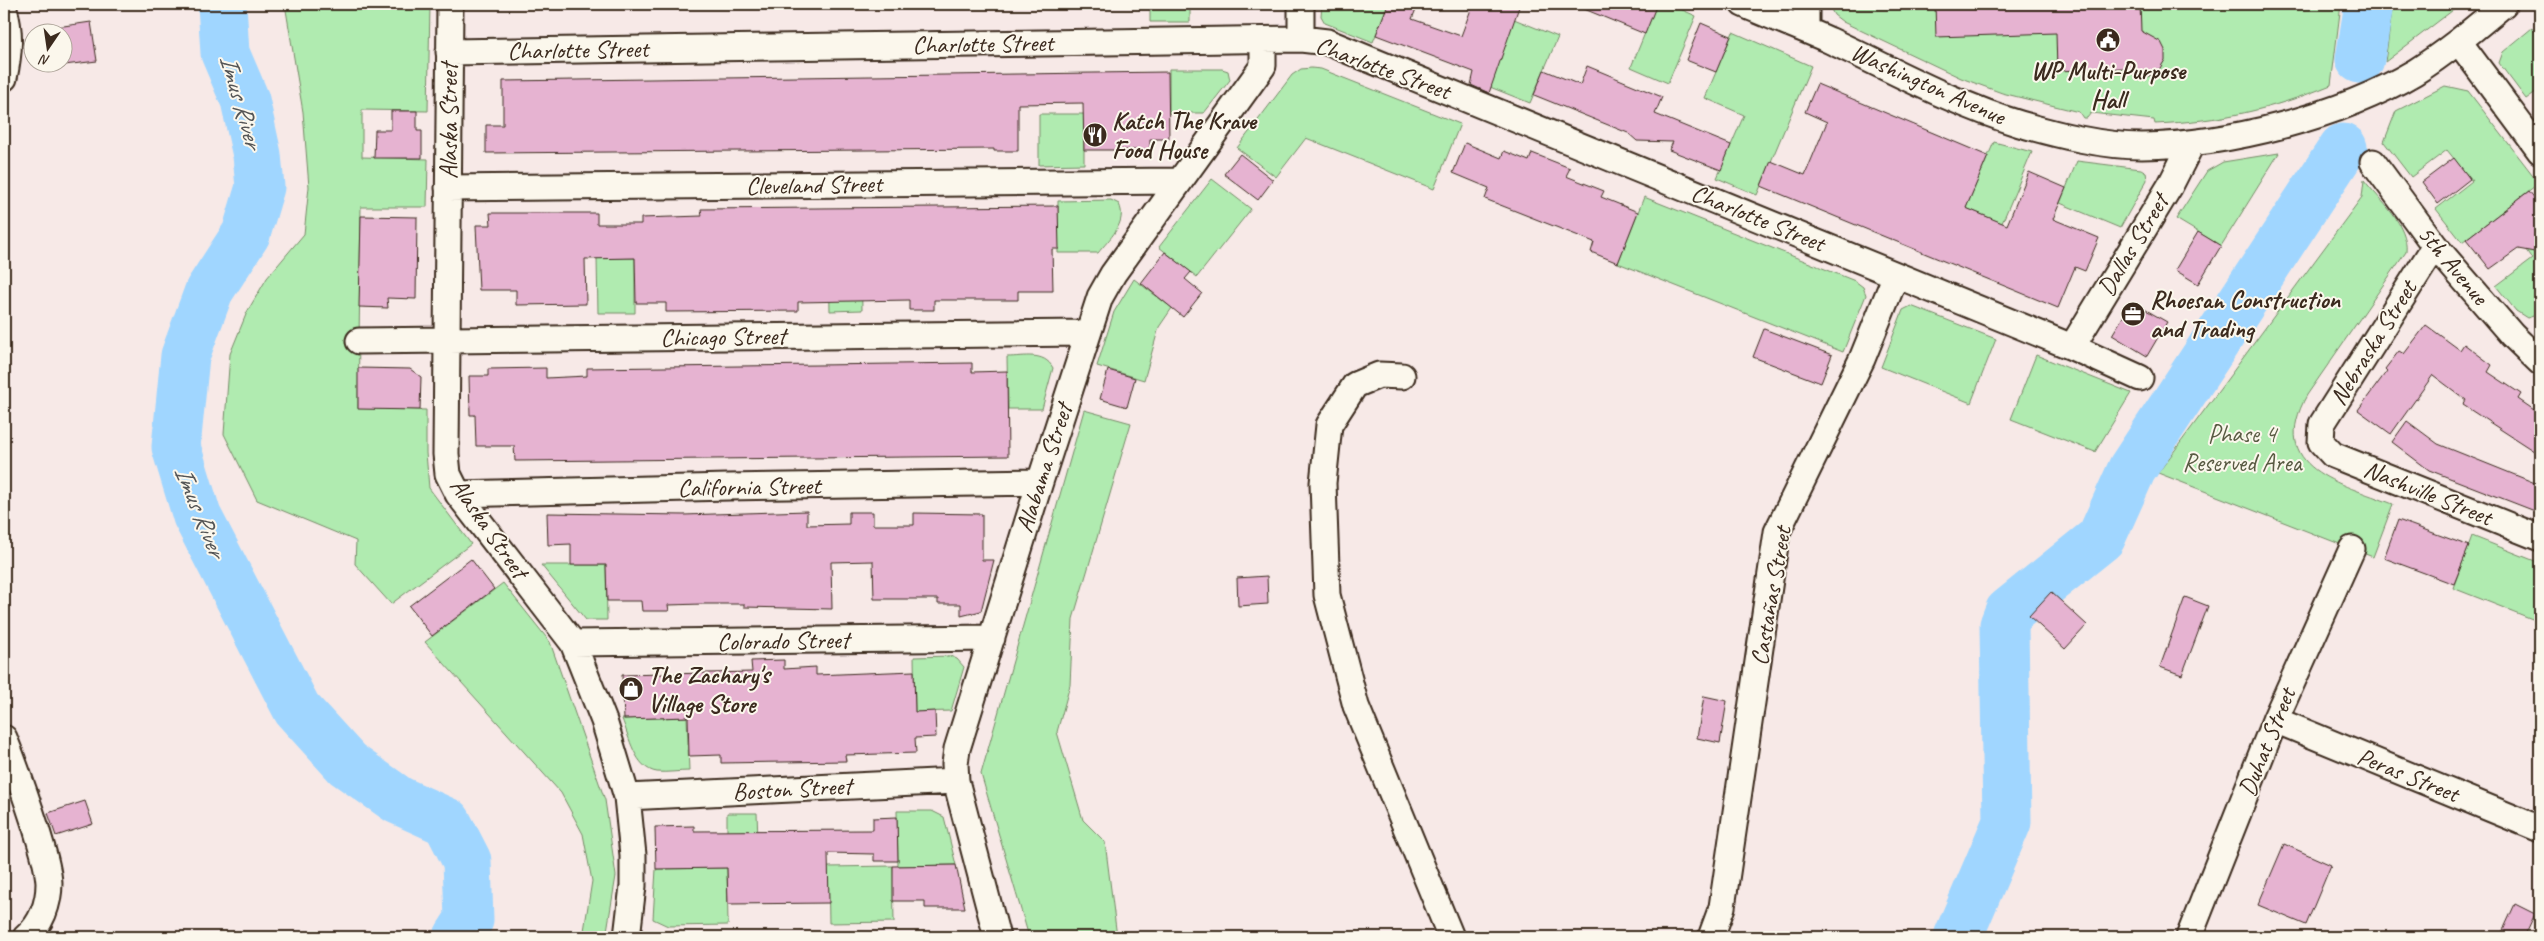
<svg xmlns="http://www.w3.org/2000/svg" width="2544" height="941" viewBox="0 0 2544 941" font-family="Caveat,sans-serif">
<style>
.green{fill:#b0ebb0;stroke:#768a67}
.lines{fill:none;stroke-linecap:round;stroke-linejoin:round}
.river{stroke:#a0d6ff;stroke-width:49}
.building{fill:#e6b3d1;stroke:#3b2a1e}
.minor-casing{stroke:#3b2a1e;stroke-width:29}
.minor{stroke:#fbf7ec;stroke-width:25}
.labels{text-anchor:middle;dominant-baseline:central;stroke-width:4;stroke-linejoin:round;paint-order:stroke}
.street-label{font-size:25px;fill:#3b2a1e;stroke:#fbf7ec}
.poi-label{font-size:25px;font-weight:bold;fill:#3b2a1e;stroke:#fbf7ec;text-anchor:start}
.park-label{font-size:25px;fill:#585a42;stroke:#fbf7ec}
.water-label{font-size:26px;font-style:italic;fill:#545556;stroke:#fbf7ec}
</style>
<rect width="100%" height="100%" fill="#f7e9e7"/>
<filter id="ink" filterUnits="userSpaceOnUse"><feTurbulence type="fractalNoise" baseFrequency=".02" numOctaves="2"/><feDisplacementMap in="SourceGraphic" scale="10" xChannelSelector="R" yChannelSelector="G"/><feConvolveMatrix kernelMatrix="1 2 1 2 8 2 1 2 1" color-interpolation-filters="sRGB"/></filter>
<g filter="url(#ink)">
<path class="green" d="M285,4H430L428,111L362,110V157L428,159L427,207H361L358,408L426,410V453L429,488L471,544L391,604L355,564L356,541L257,500L224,434L230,354L247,312L267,278L304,234L309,187L303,112Z
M1150,4H1190V22H1150Z
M1322,4H1388L1373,42L1325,23L1321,16Z
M1657,4H1669L1696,16L1668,83L1631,67Z
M1828,4H2341L2331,85C2270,110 2220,121 2155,124L2154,120L2091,113L2087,118H2083L2079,112L2002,93L1961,78L1843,22L1834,15Z
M2393,4H2461L2385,62Z
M1514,19L1558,37L1530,103L1490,87Z
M2532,28L2540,38V89L2526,99L2499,63L2503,52Z
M1733,32L1811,66L1757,195L1717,178L1744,115L1705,98Z
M1311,68L1321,69L1460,124L1434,189L1306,138L1276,177L1237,148L1292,75L1301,69Z
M1169,69H1222L1228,71L1230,80L1204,113H1169Z
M2445,86L2468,91L2539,183L2462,242L2436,209L2472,181L2447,150L2411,177L2384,142L2396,111Z
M1039,114H1084V164L1039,165Z
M1994,142L2032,152L2002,223L1966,208Z
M2279,153L2221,246L2176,219L2207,171L2223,162Z
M2077,161L2141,169L2146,172L2147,180L2120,228L2060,203Z
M1212,179L1251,209L1197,277L1159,247Z
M2364,180C2380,201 2409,224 2406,252L2307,395C2266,469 2340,483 2393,504L2373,557L2158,473L2362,197Z
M1644,197L1855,281L1863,287L1866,295L1843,352L1618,263Z
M1111,200L1119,204C1128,223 1109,239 1098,253H1058V201Z
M2526,250L2540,253V314L2527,318L2516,311L2496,286L2532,259Z
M829,256H861L862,310L830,311Z
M597,258H635V313H598Z
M1134,279L1172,308L1159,327L1144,380L1097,366L1114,312Z
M1911,306L1996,339L1971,403L1881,367L1903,310Z
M2036,355L2131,393L2095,452L2011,419Z
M1007,357C1024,357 1044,351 1053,368L1042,409H1008Z
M1084,410L1131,423L1073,619L1070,685L1057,732L1083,820L1105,842L1117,937H1029L981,774Z
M2472,536L2540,563V622L2453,588Z
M541,565H606L607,620H586Z
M503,583L550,642L605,800L616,876L606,937H583L592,881L583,834L561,793L425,642Z
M950,656L957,659L964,667L951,711L915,712L914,657Z
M687,717L689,771C679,771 667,773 657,772C635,769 629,736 622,719Z
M897,811H932L944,817L956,865L898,866Z
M727,813H757L759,868H727L728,925L668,926L653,919L656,869L727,868Z
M893,866L894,922L829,923L828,867Z"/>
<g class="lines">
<path class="river" d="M222,4L225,53L245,100L257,155L260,187L246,234L209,291L185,356L176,447L197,516L297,709L347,764L398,800L447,822L467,861L469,920L458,937
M2360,59L2369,4
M1958,937L2007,822L2004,625L2009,612L2101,538L2132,469L2343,148"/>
</g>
<path class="building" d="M1388,4H1418L1412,19L1461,36L1473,4H1520L1489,93L1471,85L1474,72L1376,35Z
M1572,4H1657L1645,34Z
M1935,4H2140L2141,31L2161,42L2165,50V60L2157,73L2146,77L2135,75L2124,68L2057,71L2056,33L1936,37Z
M91,22L97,61L56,66L55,62H62V32H51L50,28Z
M1701,23L1731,36L1716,72L1686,60Z
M1587,66L1662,97L1655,114L1731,145L1721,170L1669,150L1673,142L1637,141L1628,133L1534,95L1544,70L1580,85Z
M1168,72L1169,139H1150V150H1084L1083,103L1018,104V151H994V149L486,153V125H503V81Z
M1817,84L1988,156L1966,208L2007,225L2029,172L2066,188L2053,219L2099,238L2085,271L2075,267L2058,308L1761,186L1771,161L1805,175L1827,122L1805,112Z
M391,111H417V131H422V158H374L375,130H391Z
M1465,143L1501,158L1504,151L1529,161L1532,153L1570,168L1566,176L1604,191L1601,197L1638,212L1618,263L1591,252L1594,242L1485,199L1489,188L1453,173Z
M1240,154L1273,180L1258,200L1224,174Z
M2454,158L2470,179L2438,204L2422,182Z
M2529,191L2540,205V253L2518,249L2490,269L2466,239Z
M1058,206L1059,249H1052L1053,291H1018V300H934V310H909V300L798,302V311L666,312V303H636L635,258L585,259L586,304L516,305V290H479L476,225H491L490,213H597V224H641V218L702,216L701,209Z
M361,216L417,217L416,299L387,298L388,308L359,307Z
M2198,232L2221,246L2198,284L2175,270Z
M1165,252L1191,272L1185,279L1202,293L1183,317L1141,283Z
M2132,302L2167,322L2147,356L2112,335Z
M2426,325L2460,350L2464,344L2492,365L2488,372L2521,394L2518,399L2540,414V455L2463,405L2466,400L2433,375L2391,434L2358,410L2387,371L2385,369L2399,351L2404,354Z
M1764,329L1832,355L1821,383L1753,357Z
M972,363V372L1007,371L1008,456L515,461L514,446H476L475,415H470L469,376H488V369L546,368V378L587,376V368Z
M358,368L410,369L421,377L420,410L358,409Z
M1108,370L1135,378L1127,407L1100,399Z
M2407,421L2438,444L2540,485V513L2429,470L2392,442Z
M807,511V525L849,524V512H873V525H914V513L982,514V560H994L981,611L961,616V604H938V599H874L873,561L831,562L832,609L744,607V604H702L668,605L669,611H642L641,601H607L606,565H571V544L548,545L547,513L684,515Z
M2398,520L2469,546L2454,584L2384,558Z
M471,559L494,589L432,636L409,606Z
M1267,576L1268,604L1238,606L1237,578Z
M2051,592L2087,625L2065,649L2029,616Z
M2185,597L2208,606L2182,675L2160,667Z
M784,660V669L816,667V675L914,671L915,712L935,711L936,737L915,738L916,753L845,755L846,761L721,763V755L689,756L688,717L624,719L622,675L752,672L751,661Z
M1704,696L1727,701L1720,743L1697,738Z
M85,801L93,824L56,836L48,813Z
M897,817L898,861H874V854L828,853L829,903L728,904L727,868L656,869L655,827L694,826V831L873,830V818Z
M2284,844L2331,865L2306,925L2258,905Z
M956,865L965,908H925V901H893V866Z
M2515,904L2535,914L2524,937H2500Z"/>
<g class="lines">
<defs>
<path id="minor" d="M450,4L446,454L448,474L458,494L573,643L604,721L627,797L633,855V886L627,937
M1743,4C1772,17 1802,28 1831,41C1893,70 1954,104 2020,124C2059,135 2101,146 2142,146C2228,145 2341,116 2415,72C2447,52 2475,28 2504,4
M4,9C11,33 9,54 4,78
M1806,30V4
M1301,39V4
M2459,42L2540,151
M449,52L1301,39L1327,42L2072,347L2140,378
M2373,162L2435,246L2512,335L2540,362
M448,188L1179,181
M2435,246L2322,424L2321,442L2333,455L2540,538
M359,341L1087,333
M2072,347L2170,186L2192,143
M1402,376L1379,375L1355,385L1329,425L1323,483L1327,595L1356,706L1451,937
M458,494L728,487L1040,482
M573,643L992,638
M2275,720L2540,829
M4,738C16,768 26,797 36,828C41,846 48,864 49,883C49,904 41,925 26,937
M627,797L956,781
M997,937L956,781L955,764L957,749L1040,482L1100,297L1113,274L1263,66V40
M1711,937L1722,907L1777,532L1862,359L1896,275
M2189,937L2275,720L2352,549"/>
</defs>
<use href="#minor" class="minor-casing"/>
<use href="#minor" class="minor"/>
</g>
</g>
<defs>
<symbol id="civic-disc" viewBox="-11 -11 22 22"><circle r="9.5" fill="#3b2a1e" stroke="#fbf7ec"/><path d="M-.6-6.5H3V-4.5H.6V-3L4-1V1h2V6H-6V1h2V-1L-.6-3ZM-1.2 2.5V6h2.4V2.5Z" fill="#fff"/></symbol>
<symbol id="restaurant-disc" viewBox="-11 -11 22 22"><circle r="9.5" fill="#3b2a1e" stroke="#fbf7ec"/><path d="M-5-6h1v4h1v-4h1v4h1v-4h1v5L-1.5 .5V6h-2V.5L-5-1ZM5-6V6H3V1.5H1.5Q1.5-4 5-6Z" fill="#fff"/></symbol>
<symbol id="office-disc" viewBox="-11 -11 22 22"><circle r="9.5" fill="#3b2a1e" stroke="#fbf7ec"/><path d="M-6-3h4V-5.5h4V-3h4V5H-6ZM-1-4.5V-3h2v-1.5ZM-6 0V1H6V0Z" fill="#fff"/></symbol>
<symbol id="shop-disc" viewBox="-11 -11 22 22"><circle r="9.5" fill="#3b2a1e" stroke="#fbf7ec"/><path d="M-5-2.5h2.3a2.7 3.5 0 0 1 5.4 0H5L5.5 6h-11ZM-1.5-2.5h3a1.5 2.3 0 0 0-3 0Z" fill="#fff"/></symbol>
</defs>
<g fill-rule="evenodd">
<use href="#civic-disc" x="2094" y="26" width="28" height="28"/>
<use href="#restaurant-disc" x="1081" y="121" width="28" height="28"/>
<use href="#office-disc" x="2119" y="300" width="28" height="28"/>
<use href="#shop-disc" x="617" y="675" width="28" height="28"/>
</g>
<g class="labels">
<g class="street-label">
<text transform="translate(983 44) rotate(-1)">Charlotte Street</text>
<text transform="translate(578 50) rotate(-1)">Charlotte Street</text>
<text transform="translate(1383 68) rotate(20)">Charlotte Street</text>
<text transform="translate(1928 84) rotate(24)">Washington Avenue</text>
<text transform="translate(449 121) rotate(-90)">Alaska Street</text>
<text transform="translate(814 185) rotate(-1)">Cleveland Street</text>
<text transform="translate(1758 218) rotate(22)">Charlotte Street</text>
<text transform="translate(2133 245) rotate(-59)">Dallas Street</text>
<text transform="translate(2453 265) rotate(50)">5th Avenue</text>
<text transform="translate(723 337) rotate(-1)">Chicago Street</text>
<text transform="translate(2373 343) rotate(-58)">Nebraska Street</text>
<text transform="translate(1044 468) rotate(-72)">Alabama Street</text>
<text transform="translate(749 487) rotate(-1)">California Street</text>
<text transform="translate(2428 493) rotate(22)">Nashville Street</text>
<text transform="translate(489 528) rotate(55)">Alaska Street</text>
<text transform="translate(1771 596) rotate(-80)">Castañas Street</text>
<text transform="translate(783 641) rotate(-1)">Colorado Street</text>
<text transform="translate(2267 742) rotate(-68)">Duhat Street</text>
<text transform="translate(2408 775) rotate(22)">Peras Street</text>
<text transform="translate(792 789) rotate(-3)">Boston Street</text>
</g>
<g class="poi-label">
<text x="2108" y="71" text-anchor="middle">WP Multi-Purpose<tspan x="2108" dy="29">Hall</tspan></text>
<text x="1112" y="121">Katch The Krave<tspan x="1112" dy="29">Food House</tspan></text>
<text x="2150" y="300">Rhoesan Construction<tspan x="2150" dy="29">and Trading</tspan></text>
<text x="648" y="675">The Zachary's<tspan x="648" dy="29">Village Store</tspan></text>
</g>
<g class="park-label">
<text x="2242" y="434">Phase 4<tspan x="2242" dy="29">Reserved Area</tspan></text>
</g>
<g class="water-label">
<text transform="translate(241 101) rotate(74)">Imus River</text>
<text transform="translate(200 511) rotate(68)">Imus River</text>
</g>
</g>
<rect width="2544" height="941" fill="none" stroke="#fbf7ec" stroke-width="20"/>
<rect x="10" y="10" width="2524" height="921" fill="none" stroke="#3b2a1e" stroke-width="2" filter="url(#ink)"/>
<g transform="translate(48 48) rotate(193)"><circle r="24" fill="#fbf7ec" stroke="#aea59a"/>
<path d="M0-4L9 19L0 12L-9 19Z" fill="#3b2a1e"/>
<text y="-8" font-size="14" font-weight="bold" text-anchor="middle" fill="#3b2a1e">N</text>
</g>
</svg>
